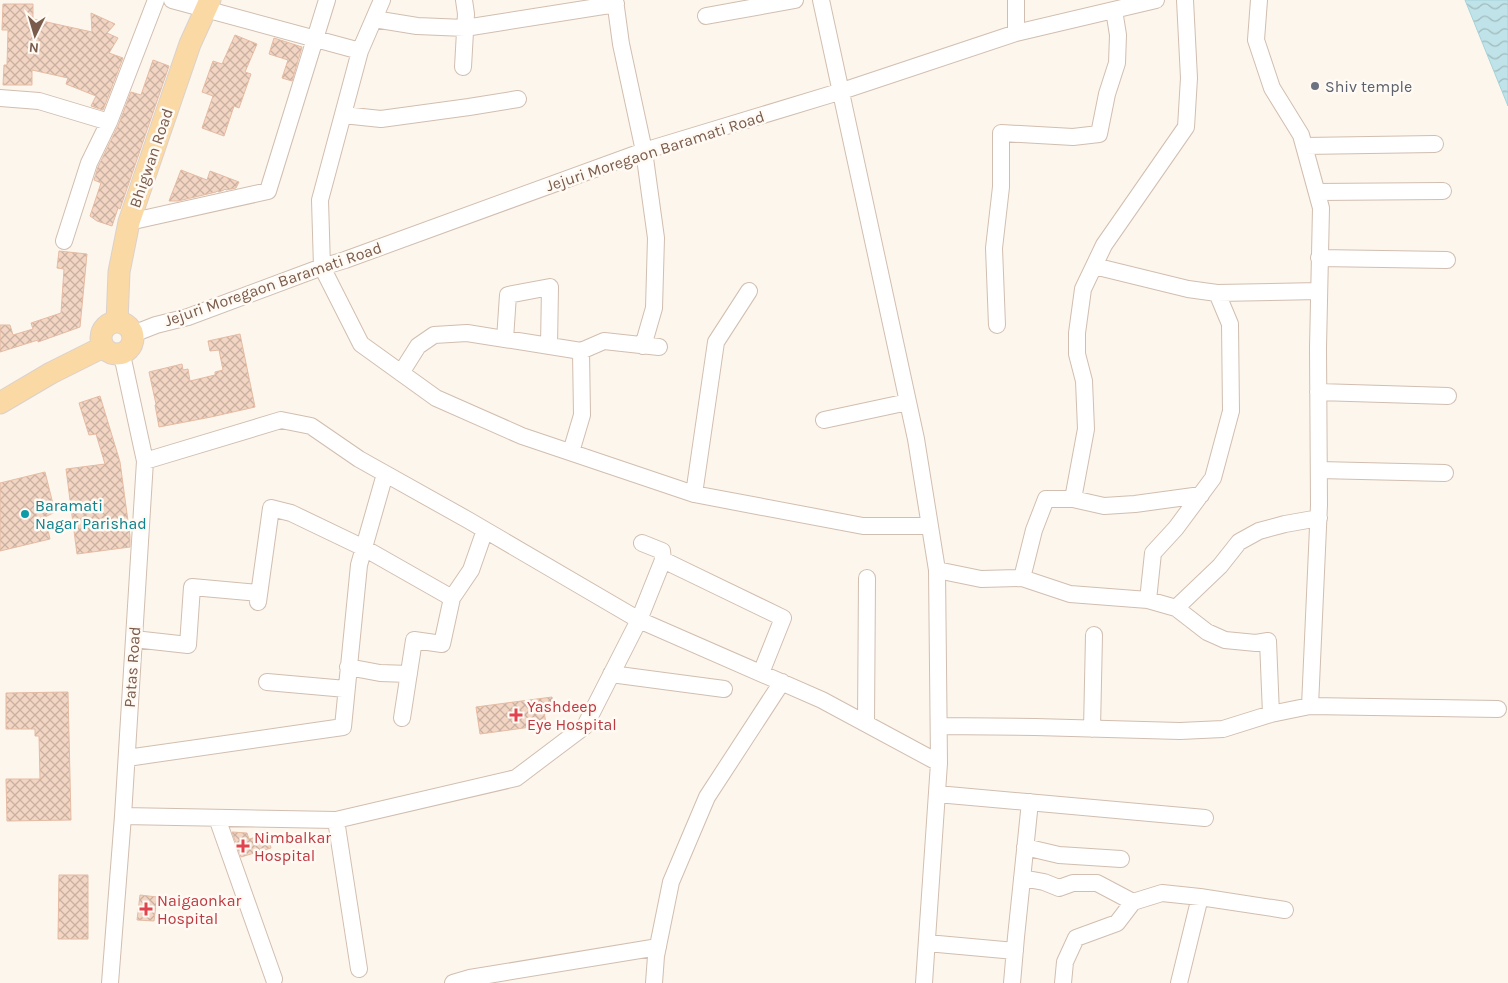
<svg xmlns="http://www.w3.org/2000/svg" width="1508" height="983" viewBox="0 0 1508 983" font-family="Karla,sans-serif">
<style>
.water{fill:url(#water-waves);stroke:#a5d3da}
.building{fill:url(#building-cross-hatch);stroke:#e6bba3}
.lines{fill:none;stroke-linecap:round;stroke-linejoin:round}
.minor-casing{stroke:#d1beb0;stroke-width:18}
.major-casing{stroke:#dad1cd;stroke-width:23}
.minor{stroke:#fff;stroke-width:16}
.major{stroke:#fbd9a5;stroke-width:21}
.worship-dot{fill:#6b7280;stroke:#fffaf3;stroke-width:2}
.culture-dot{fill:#0f9aa8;stroke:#fffaf3;stroke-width:2}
.health-dot{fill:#e0444e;stroke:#fffaf3;stroke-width:2}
.labels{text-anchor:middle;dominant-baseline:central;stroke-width:5;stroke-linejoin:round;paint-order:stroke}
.worship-label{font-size:16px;fill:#5b616d;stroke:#fffaf3;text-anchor:start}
.street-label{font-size:16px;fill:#7a5c4d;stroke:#fffaf3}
.culture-label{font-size:16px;fill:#0d838f;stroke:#fffaf3;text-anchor:start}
.health-label{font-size:16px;fill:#be3a42;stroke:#fffaf3;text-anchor:start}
</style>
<defs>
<pattern id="water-waves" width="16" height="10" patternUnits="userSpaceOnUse" patternTransform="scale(1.25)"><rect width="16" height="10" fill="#bfe3e8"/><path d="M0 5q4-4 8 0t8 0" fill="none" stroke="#a0bbbe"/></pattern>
<pattern id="building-cross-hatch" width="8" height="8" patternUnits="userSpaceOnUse" patternTransform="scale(1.25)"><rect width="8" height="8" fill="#f3d5c3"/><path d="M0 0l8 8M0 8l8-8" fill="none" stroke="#cab0a1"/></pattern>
</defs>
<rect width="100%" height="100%" fill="#fdf6ec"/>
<path class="water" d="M1465,0H1508V106Z"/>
<path class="building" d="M3,4H33V19L92,32L91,13L115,24L107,33L118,38L109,53L123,58L103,110L91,106L96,96L66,84L68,78L32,70V85H3L4,65H7L8,30H2Z
M235,35L257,44L245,72L251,74L239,108L234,106L224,136L202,128L213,96L202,92L213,61L222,64Z
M274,38L302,47L292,81L282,78L288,60L269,54Z
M153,60L169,66L120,209L118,208L112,226L97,221L90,216L101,183L94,180L98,167L118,126L131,92L141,95Z
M181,170L207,180L210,171L239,182L236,188L226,190L225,189L224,190L219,192L217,191L216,192L178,201H169Z
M59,251L87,254L80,327L38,342V340L0,352V325H10L13,335L33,329L31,323L61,313L64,269L57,268Z
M240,334L255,407L211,417L159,427L155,405L156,404L149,372L182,364L183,370L188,369L190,381L215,375V372L223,370L219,350L210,351L208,341Z
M100,396L120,462L130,536V547L77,554L66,469L105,464L96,434L89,435L79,403Z
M45,472L55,512L45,517L50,539L0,551V483Z
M68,692L71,820L7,821L6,779H40L39,736H35V729H6V693Z
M552,697L554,708L544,710L546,725L480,734L476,707Z
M232,832L247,833L249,839L257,837L260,838L268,834L271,848L241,857Z
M59,875H88V939H58Z
M140,895L157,897L154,921L137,920Z"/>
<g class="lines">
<defs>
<path id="minor" d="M172,0L360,51
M382,0L360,51L320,200L322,267L361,344L436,398L522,436L694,494L863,526H930
M615,0L621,44L644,151L656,238L654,308L643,346
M821,0L916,439L937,570L939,763L924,983
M1016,0V33
M1259,0L1256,40L1272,88L1301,135L1321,208L1318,348L1319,505L1310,706
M706,16L795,0
M374,19L417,26L465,28L616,4
M463,67L466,14L464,0
M0,98L39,101L109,122
M343,115L381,119L469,107L518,99
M1304,146L1435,144
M1317,192L1443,191
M129,222L268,191L327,0
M64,241L89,163L109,122L156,0
M1319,258L1447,260
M1094,266L1188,289L1217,293L1230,324L1231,411L1213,478L1176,528L1153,553L1148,600
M1217,293L1319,291
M997,325L994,248L1001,187V133L1073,137L1099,134L1107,94L1117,63L1118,35L1114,10
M133,334L156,325L188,317L322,267L345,260L644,151L842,91L1016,33L1156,0
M505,339L508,295L550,287L549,346
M401,373L418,346L434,335L467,333L581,351L604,341L659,347
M1318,392L1448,396
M824,420L908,402
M571,452L582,415L581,351
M145,461L281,420L311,426L359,459L468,520L639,620L822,700L939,763
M1319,470L1445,473
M694,494L716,342L749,291
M1073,499L1104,506L1135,504L1201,495
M663,560L783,618L761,673
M937,570L981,579L1022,578L1034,530L1046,499H1073L1086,429L1084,381L1077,354V333L1083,289L1104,245L1186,127L1189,78L1185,0
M1022,578L1070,594L1148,600L1176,608L1207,632L1225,640L1256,643L1268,641L1271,714
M258,602L271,508L291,513L364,548L452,598
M1176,608L1220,566L1239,542L1259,531L1285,524L1319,518
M134,639L188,645L192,587L259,593
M348,667L380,673L409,674
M611,674L724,689
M267,682L346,689
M402,718L414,640L442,644L452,598L471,570L485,530
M866,723L867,578
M939,726L1035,727L1180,731L1223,729L1271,714L1310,706L1498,709
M1092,729L1094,635
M127,758L343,727L359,565L385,474
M937,794L1205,818
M123,816L336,820L516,778L585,726L639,620L663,560L662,551L642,543
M217,818L274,979
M336,820L359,969
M1025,847L1059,855L1121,859
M1022,878L1044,882L1059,888L1073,883H1097L1133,902
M927,943L1015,951
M110,983L123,816L145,461L124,364L120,354
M453,983L470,978L658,947
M654,983L656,956L671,882L707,797L782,682
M1012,983L1016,937L1030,802
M1063,983L1065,962L1076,938L1117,923L1133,902L1162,893L1200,897L1285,910
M1179,983L1200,897"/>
<path id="major" d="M101 338a16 16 0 1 1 32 0a16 16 0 1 1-32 0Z
M117,322L119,272L129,222L190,44L210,0
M0,403L51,373L103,347"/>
</defs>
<use href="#minor" class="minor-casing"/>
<use href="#major" class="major-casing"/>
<use href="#minor" class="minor"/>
<use href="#major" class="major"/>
</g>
<circle class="worship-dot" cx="1315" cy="86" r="5"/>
<circle class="culture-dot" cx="25" cy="514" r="5"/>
<g class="health-dot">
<path d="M513.5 707.5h5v5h5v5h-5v5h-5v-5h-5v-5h5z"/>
<path d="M240.5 838.5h5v5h5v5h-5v5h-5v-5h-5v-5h5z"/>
<path d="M143.5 901.5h5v5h5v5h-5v5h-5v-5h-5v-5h5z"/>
</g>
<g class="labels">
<g class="worship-label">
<text x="1325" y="86">Shiv temple</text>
</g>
<g class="street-label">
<text transform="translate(655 151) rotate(-18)">Jejuri Moregaon Baramati Road</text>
<text transform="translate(151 158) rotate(-71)">Bhigwan Road</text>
<text transform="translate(273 284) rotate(-19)">Jejuri Moregaon Baramati Road</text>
<text transform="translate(132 667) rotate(-86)">Patas Road</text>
</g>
<g class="culture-label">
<text x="35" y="505">Baramati<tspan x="35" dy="18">Nagar Parishad</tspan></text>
</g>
<g class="health-label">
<text x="527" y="706">Yashdeep<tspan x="527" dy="18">Eye Hospital</tspan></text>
<text x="254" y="837">Nimbalkar<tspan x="254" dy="18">Hospital</tspan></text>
<text x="157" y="900">Naigaonkar<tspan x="157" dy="18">Hospital</tspan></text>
</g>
</g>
<g transform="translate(35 35) rotate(185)" stroke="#fffaf3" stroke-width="4" paint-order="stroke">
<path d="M0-4L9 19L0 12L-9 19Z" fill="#7a5c4d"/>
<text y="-8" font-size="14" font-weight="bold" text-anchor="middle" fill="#7a5c4d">N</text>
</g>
</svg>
